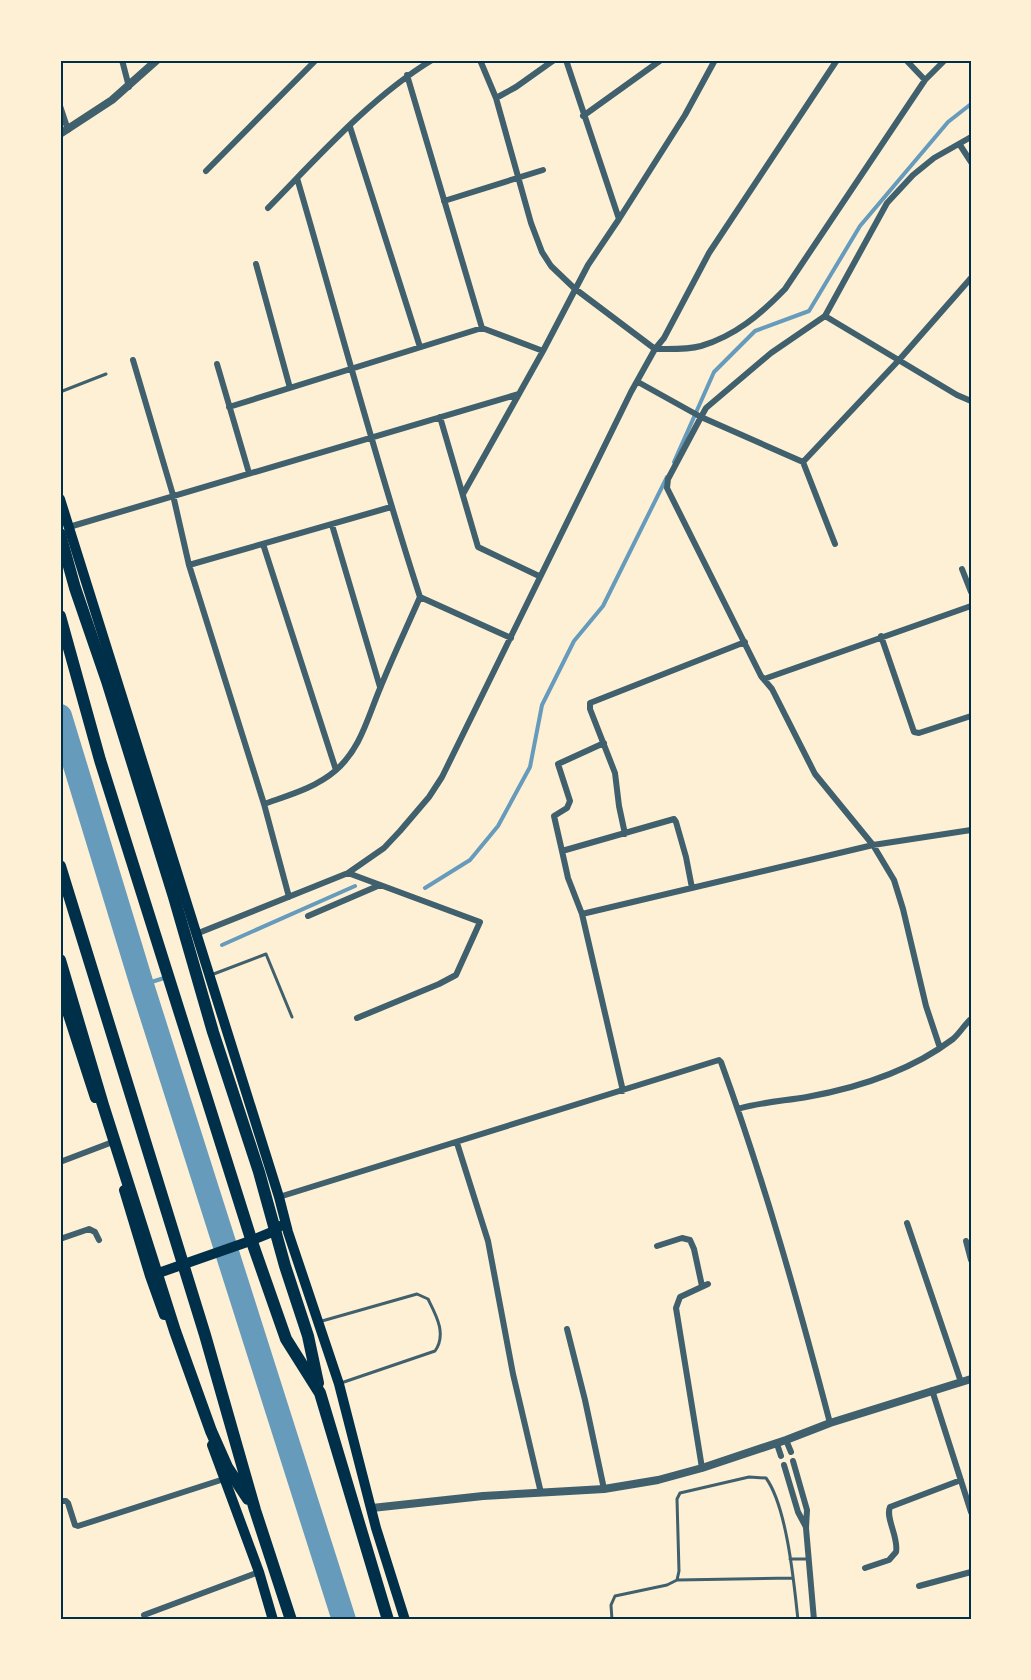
<svg xmlns="http://www.w3.org/2000/svg" width="1031" height="1680" viewBox="0 0 1031 1680" font-family="'Work Sans',sans-serif">
<style>
.lines{fill:none;stroke-linecap:round;stroke-linejoin:round}
.stream{stroke:#669bbc;stroke-width:4}
.river{stroke:#669bbc;stroke-width:24}
.service{stroke:#3f606c;stroke-width:3}
.minor{stroke:#3f606c;stroke-width:6}
.tertiary{stroke:#3f606c;stroke-width:8}
.primary{stroke:#003049;stroke-width:10}
.motorway{stroke:#003049;stroke-width:12}
.neatline{fill:none;stroke:#003049;stroke-width:2}
</style>
<rect width="100%" height="100%" fill="#fdf0d5"/>
<g class="lines">
<path class="stream" d="M674,462L714,372L755,331L809,311L860,226L948,122L971,104
M425,888L470,860L498,826L530,767L542,705L574,641L603,606L667,477
M222,945L355,886
M142,985L164,978"/>
<path class="river" d="M60,716L142,985L344,1620"/>
<path class="service" d="M60,392L106,374
M211,975L266,954L292,1017
M322,1321L417,1294L428,1299C436,1315 447,1334 435,1351L341,1383
M790,1559H807
M677,1580L793,1578
M612,1620L611,1605L615,1596L667,1585L677,1580L679,1571L677,1499L680,1493L749,1477L766,1478C787,1507 794,1583 798,1620"/>
<path class="minor" d="M122,60L129,87
M480,60L496,98L531,223L542,252L551,266L574,288L655,349
M566,60L619,219
M906,60L925,80
M407,75L482,328
M496,98L516,87L554,60
M60,106L68,130
M583,116L661,60
M350,127L420,347
M971,137L934,158L913,175L887,203L825,316L771,353L706,408L701,417L803,462L899,360L971,278
M960,145L971,162
M206,171L316,60
M297,178C338,318 375,459 420,597L511,638
M444,201L543,170
M268,208C318,157 371,97 432,60
M256,264L290,388
M825,316L957,395L971,401
M482,328L543,351
M655,349C670,349 686,350 701,346C735,336 761,314 785,289L925,80L945,60
M133,360L173,495L189,565L264,804L289,897
M217,364L249,473
M638,382L701,417L668,479L667,488L761,676L772,689L815,774L873,845L894,880L903,909L926,1006L940,1048
M229,407L482,328
M440,417L478,547L539,576
M803,462L835,544
M463,494L543,351L588,265L619,219L685,115L715,60
M332,525L380,687
M69,527L519,394
M263,544L336,770
M189,565L391,507
M962,569L971,592
M881,636L914,732L919,733L971,716
M764,679L971,606
M264,804C289,795 315,788 335,771C361,749 368,716 381,686C393,656 407,627 420,597
M625,834L619,806L615,773L590,709V703L745,642
M562,851L554,816L567,808L570,801L558,764L604,743
M348,873L480,922L456,975L439,984L357,1018
M582,914L873,845L971,830
M308,916L380,885
M196,934L348,873L384,848L400,831L429,797L442,777L631,392L655,349L664,338L709,253L837,60
M623,1091L582,914L568,878L562,851L674,819L676,822L686,857L692,888
M738,1109C761,1102 784,1101 807,1097C857,1088 912,1070 953,1039C960,1033 964,1025 971,1019
M457,1143L488,1241L513,1374L541,1493
M60,1162L110,1143
M279,1197L719,1060L721,1062C764,1180 798,1301 830,1423
M907,1223L961,1382
M60,1239L89,1229L95,1232L99,1240
M966,1241L971,1260
M657,1246L682,1238L690,1240L694,1249L702,1286
M567,1329L585,1400L604,1489
M932,1390L971,1512
M786,1440L791,1452
M777,1444L781,1456
M793,1461L807,1510L806,1528L814,1620
M784,1465L798,1512L806,1527
M702,1468L676,1308L680,1297L708,1284
M60,1501H66L68,1503L75,1525L78,1526L224,1479
M865,1568L889,1560L896,1552C899,1537 885,1518 890,1507L961,1480
M919,1586L971,1572
M144,1615L259,1572"/>
<path class="tertiary" d="M60,134L112,100L157,60
M372,1508L483,1496L604,1489L658,1480L702,1468L786,1440L830,1423L971,1379"/>
<path class="primary" d="M60,499L279,1197L288,1232L339,1384L376,1528L405,1620
M60,990L95,1098
M124,1190L150,1276L164,1315
M150,1276L250,1241L272,1232L280,1226
M212,1445L259,1572L273,1620"/>
<path class="motorway" d="M60,534L75,588L107,681L174,897L213,1032L259,1172L285,1266L308,1336L318,1383
M60,616L100,760L252,1242L286,1339L320,1393L388,1620
M60,866L205,1335L255,1510L291,1620
M60,960L103,1105L175,1331L211,1431L227,1467L248,1499"/>
</g>
<rect width="1031" height="1680" fill="none" stroke="#fdf0d5" stroke-width="123"/>
<rect x="62" y="62" width="908" height="1556" class="neatline"/>
</svg>
